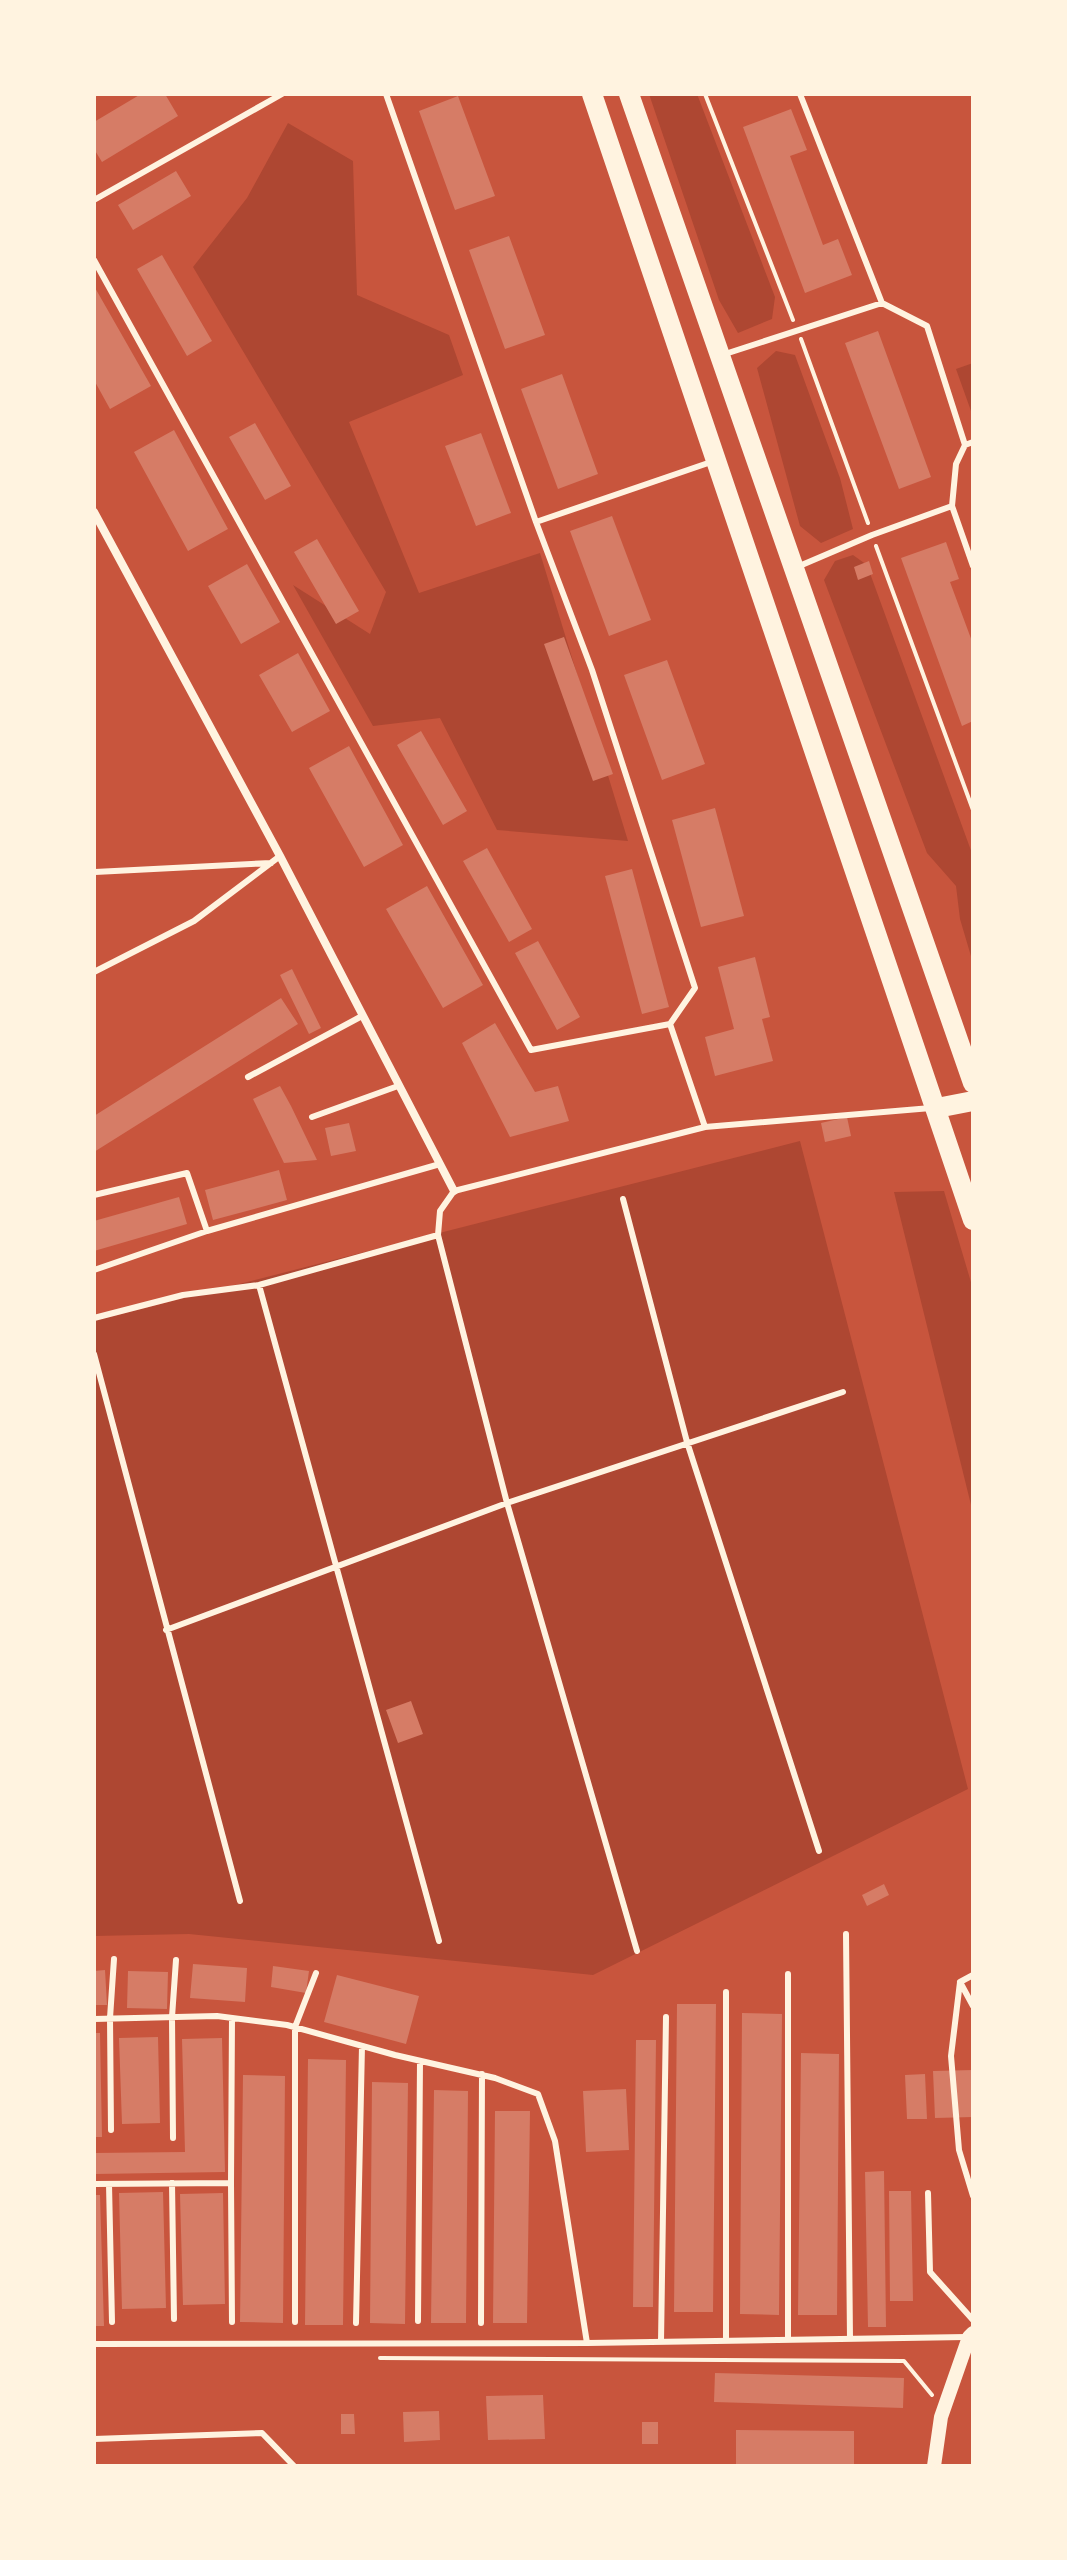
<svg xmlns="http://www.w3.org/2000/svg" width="1067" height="2560" viewBox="0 0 1067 2560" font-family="'Alegreya Sans',sans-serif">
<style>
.green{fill:#ae4732}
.building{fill:#d67c66}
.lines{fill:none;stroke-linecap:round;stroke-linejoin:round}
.path{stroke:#fff3e0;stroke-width:4}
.service{stroke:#fff3e0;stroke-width:6}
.minor{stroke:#fff3e0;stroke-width:8}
.tertiary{stroke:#fff3e0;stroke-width:14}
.primary{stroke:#fff3e0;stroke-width:20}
</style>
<rect width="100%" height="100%" fill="#c8553d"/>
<path class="green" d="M649,94H697L775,297L772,319L738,333L719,300Z
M288,123L353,161L357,295L449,335L463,375L349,422L419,593L540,553L628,841L497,830L440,718L373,726L293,585L370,634L386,592L193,267L247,198Z
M776,351L795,355L840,478L853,529L821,543L800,526L757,368Z
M973,363V411H971L956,369Z
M853,555L867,565L973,856V963L960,919L956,886L927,853L824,580L835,561Z
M800,1141L968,1789L593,1975L189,1934L94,1936V1321Z
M944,1191L973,1289V1513L894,1192Z"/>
<path class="building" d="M141,94H165L178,116L102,162L94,149V122Z
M458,96L495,196L455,210L419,111Z
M791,109L807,150L790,156L823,245L838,239L852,275L805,293L743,127Z
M176,171L191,196L133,230L118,205Z
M509,236L545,335L505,349L469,250Z
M162,255L212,341L187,356L137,269Z
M94,286L151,386L110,409L94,380Z
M878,331L931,477L899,489L845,343Z
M562,374L598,474L558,489L521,389Z
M255,423L291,486L265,500L229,437Z
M174,430L228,529L188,551L134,452Z
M481,433L511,513L476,526L445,446Z
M612,516L651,620L609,636L570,531Z
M317,539L359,611L336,624L294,552Z
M946,542L959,579L950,582L973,644V721L962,726L901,558Z
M869,561L873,574L858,580L854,567Z
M247,564L280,622L241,644L208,586Z
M564,637L613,774L593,781L544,644Z
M298,653L330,711L292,732L259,675Z
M667,660L705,764L662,780L624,675Z
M421,731L467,811L443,825L397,745Z
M349,746L403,845L364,867L309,768Z
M715,808L744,916L701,927L672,820Z
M487,848L532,929L509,942L463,861Z
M632,869L669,1007L642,1014L605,876Z
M427,886L483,985L443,1008L386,909Z
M538,941L580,1017L557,1030L515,953Z
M755,957L770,1017L762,1019L773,1061L715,1076L705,1037L734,1029L718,967Z
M292,969L321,1028L309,1034L280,975Z
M281,998L298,1024L94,1152V1116Z
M495,1023L535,1092L558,1086L569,1121L510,1137L462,1043Z
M280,1086L291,1106L317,1160L284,1163L253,1099Z
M847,1117L851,1136L825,1142L821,1123Z
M349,1123L356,1151L331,1156L325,1128Z
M279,1170L287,1200L213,1220L205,1190Z
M179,1197L187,1224L94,1251V1221Z
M411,1701L423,1734L398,1743L386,1710Z
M884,1884L889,1895L867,1906L862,1895Z
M193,1964L247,1968L245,2002L190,1998Z
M273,1966L309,1971L306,1993L271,1987Z
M105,1970L107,2005H94V1971Z
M128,1971L168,1972L167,2009L127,2008Z
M337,1975L419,1996L406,2044L324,2022Z
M677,2004H716L713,2312H674Z
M742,2013L782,2014L779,2315L740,2314Z
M94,2033H100L102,2137H94Z
M158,2037L160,2123L122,2124L119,2038Z
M222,2038L225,2172L94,2174V2153L185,2152L182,2039Z
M636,2040H656L653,2307H633Z
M801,2053L839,2054L837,2315H798Z
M308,2059L346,2060L343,2325H305Z
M973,2070V2117L935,2118L933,2071Z
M925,2074L927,2119H907L905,2075Z
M243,2075L285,2076L283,2323L240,2322Z
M372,2082L408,2083L405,2324L370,2323Z
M626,2089L629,2150L586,2152L583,2091Z
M434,2090L468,2091L466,2323H431Z
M495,2111H530L527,2323H493Z
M884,2171L886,2327H868L865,2172Z
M889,2191H911L913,2301H890Z
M163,2192L166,2308L122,2309L119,2193Z
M223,2193L225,2304L183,2305L180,2194Z
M94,2195H100L104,2326H94Z
M715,2373L904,2378L903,2408L714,2402Z
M543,2395L545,2439L488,2440L486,2396Z
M439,2411L440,2440L404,2442L403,2412Z
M341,2414H354L355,2434H341Z
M642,2422H658V2444H642Z
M736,2430L854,2431V2466H736Z"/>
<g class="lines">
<path class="path" d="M705,94L793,320
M94,95L96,94
M801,339L868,523
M876,546L973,810
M380,2358L904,2361L932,2395"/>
<path class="service" d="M386,94L536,522L592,670L695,988L670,1024L705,1127
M800,94L882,303L927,326L965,445
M94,200L282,94
M94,260L531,1050L670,1024
M722,355L882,303
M952,506L973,566
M536,522L714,461
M797,567L872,535L952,506L956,464L965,445L973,442
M95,872L271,863
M94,972L194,921L280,856
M248,1077L362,1016
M312,1117L398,1086
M94,1195L187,1173L207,1231
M623,1199L687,1442L819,1851
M438,1235L507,1503L637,1951
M94,1270L207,1231L440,1164
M259,1285L439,1941
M94,1318L183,1295L259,1285L438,1235L440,1211L454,1191L705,1127L931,1108
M94,1354L240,1901
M166,1630L507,1503L843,1392
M846,1934L850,2339
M973,1975L960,1982L951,2056L959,2150L973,2196
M960,1982L973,2006
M94,2019L217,2016L287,2025L395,2055L495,2078L538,2094L555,2141L587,2343
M111,2130L110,2018L114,1959
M173,2138L172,2017L176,1960
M172,2183L174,2319
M231,2183L232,2322
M94,2184L231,2183L232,2018
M109,2184L112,2322
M928,2193L930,2272L973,2320
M418,2321L420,2061
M295,2322V2027L316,1973
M356,2323L362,2046
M481,2323L482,2074
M788,2340V1974
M726,2341V1992
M661,2342L666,2017
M94,2344L587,2343L966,2337
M94,2439L262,2433L294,2466"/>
<path class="minor" d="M94,512L280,856L454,1191"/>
<path class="tertiary" d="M934,2466L941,2417L969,2337L973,2333"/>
<path class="primary" d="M592,94L973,1220
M629,94L973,1083
M937,1108L973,1101"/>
</g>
<rect width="1067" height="2560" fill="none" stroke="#fff3e0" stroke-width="192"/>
</svg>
